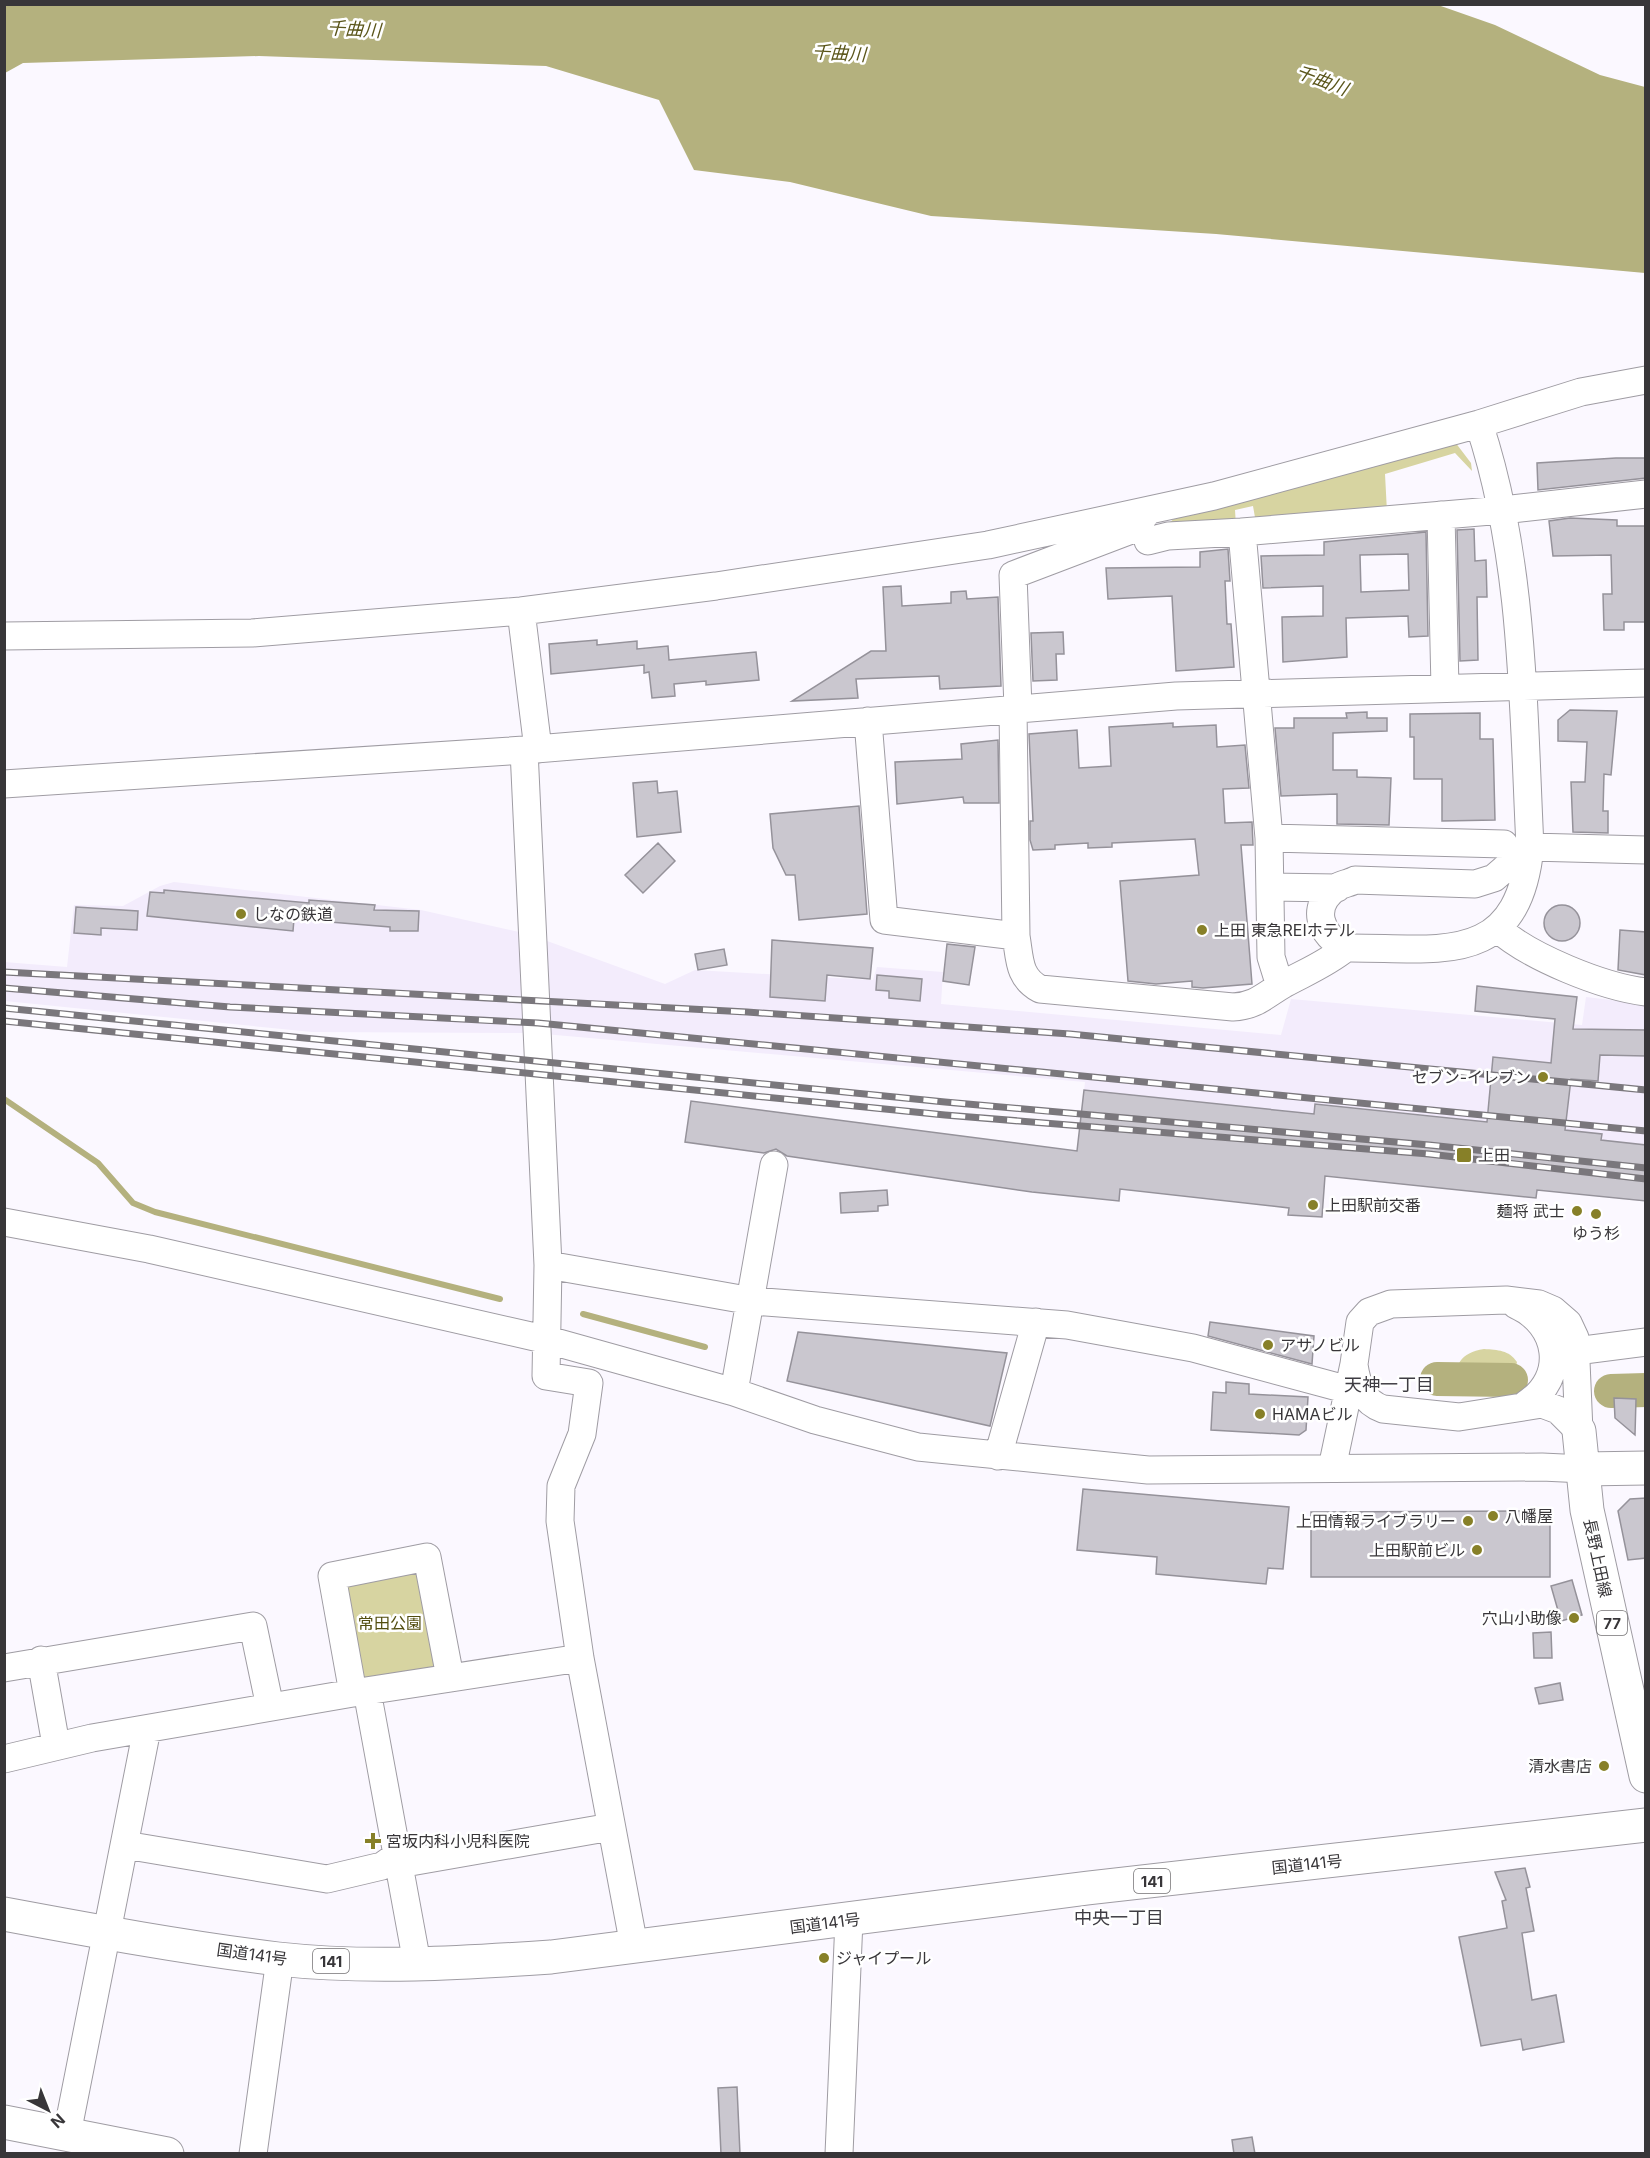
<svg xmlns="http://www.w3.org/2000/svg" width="1650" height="2158" viewBox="0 0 1650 2158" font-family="Inter,'Noto Sans JP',sans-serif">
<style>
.built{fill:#f3ecfc}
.green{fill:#d7d4a1}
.water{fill:#b4b17e}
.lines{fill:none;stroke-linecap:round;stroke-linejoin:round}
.stream{stroke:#b4b17e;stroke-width:6}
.river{stroke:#b4b17e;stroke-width:34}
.building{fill:#cac7cf;stroke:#95929a;stroke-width:1.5;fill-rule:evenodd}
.minor-casing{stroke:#9f9ca3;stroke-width:29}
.major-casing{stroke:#9f9ca3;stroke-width:35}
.highway-casing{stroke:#9f9ca3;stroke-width:35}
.minor{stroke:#fff;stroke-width:27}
.major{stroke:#fff;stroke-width:33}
.highway{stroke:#fff;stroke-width:33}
.rail-casing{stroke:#7a777c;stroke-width:7}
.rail{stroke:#fff;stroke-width:4.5;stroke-dasharray:14;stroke-linecap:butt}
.poi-dot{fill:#878028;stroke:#fff;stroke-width:2}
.labels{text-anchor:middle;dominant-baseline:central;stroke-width:5;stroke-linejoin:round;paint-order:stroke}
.shield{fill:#fff;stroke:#747274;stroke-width:1.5}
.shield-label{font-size:15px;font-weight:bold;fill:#383639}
.poi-label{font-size:16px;fill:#383639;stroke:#fff;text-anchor:start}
.street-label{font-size:16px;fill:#383639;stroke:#fff}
.park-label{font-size:16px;fill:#524d0f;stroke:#fff}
.water-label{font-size:18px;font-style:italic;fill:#5b561b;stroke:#fff}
.neighbourhood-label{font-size:18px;fill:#3e3c42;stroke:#fff}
</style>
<rect width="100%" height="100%" fill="#fbf8ff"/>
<path class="built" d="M174,882L421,910L528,934L665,984L695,970L873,980L877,967L943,972L941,1004L1281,1035L1291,999L1582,1025L1586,997L1645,1004V1201L1538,1190L1536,1198L1344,1178L1078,1143L1085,1082L533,1033L312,1032L5,1001L4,962L67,967L74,905L123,906L160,886Z"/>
<path class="green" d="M1455,442L1471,463L1472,471L1455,453L1385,474L1387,512L1256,523L1253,506L1235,510L1236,526L1159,532L1177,516Z
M1484,1349C1498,1350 1509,1350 1517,1362C1515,1372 1513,1382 1505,1388C1492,1399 1467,1397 1454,1388C1455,1364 1460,1353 1484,1349Z
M417,1567L424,1573L435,1669L362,1679L346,1579Z"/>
<path class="water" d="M5,4L1438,5L1495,25L1600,75L1645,87V273L1216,234L931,216L790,182L694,170L659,100L546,66L259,56L23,63L5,73Z"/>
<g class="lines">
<path class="stream" d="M4,1099L98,1163L133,1203L155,1212L500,1299
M583,1314L705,1347"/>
<path class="river" d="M1437,1379L1511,1380
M1611,1391L1646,1390"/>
</g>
<path class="building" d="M1616,458H1646V478L1538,490L1537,463Z
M1570,518L1617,520V526H1646V622H1624V630H1604L1603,594H1612L1611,555L1553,556L1549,521Z
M1474,529L1475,561L1486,560L1487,597H1477L1478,660L1460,661L1457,530Z
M1426,532L1428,636L1409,637L1408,616L1346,618L1347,657L1283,662L1282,617L1323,616V586L1263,588L1261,556L1324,555V542ZM1408,554L1409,590L1361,592L1360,555Z
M1228,549L1230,581H1225L1227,624H1231L1234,667L1176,671L1172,596L1108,599L1106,568L1200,567V552Z
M901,586L902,606L951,603V592L966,591L967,599L998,597L1001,686L940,689L939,676L856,679L858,698L792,701L871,651H886L883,587Z
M1063,632L1064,654H1056L1057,680L1033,681L1031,633Z
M597,640V645L637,641V649L668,646L669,660L756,652L759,680L706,685V681L674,684L675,696L652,698L649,672L644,673V665L551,674L549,644Z
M1570,710L1617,711L1611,775L1604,774L1603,811H1608V833L1573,832L1571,782H1585L1587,742L1558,741V720Z
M1367,712V718H1387V731L1333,733V770H1357V777L1391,778L1389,825L1337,824V794L1281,796L1275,728H1294V718H1347L1346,713Z
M1480,713V739H1493L1495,820L1442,821V779H1414V737H1410V714Z
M1173,723V727L1216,725L1217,747L1245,745L1249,788L1223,789L1225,823L1252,822L1253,845H1241L1252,984L1203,988L1192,987V981L1156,984L1128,981L1120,881L1199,875L1195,839L1112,843V847L1088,848V843L1055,845V849L1033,850L1030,840V821H1033L1029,734L1077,730L1079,768L1111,766L1109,727Z
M998,740L999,803H964L963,797L897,804L895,762L962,759L961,744Z
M657,781L658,793L677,791L681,832L637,837L633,783Z
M859,806L867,914L799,920L795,875H786L773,848L770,814Z
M658,843L675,861L643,893L625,875Z
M164,890L309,903V900L375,905L374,910L419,911L418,931H390V927L294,919L293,931L147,916L150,892L164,893Z
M1544 923a18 18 0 1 1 36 0a18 18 0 1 1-36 0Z
M76,907L138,911L137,930L101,928V935L74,933Z
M1620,930L1646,932V975L1618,970Z
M772,940L873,948L870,979L827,975L825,1001L770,997Z
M947,944L975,947L969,985L943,981Z
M724,949L727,965L698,970L695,954Z
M877,975L922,979L920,1001L889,998V991L876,990Z
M1477,986L1577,997L1573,1029L1646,1030V1056L1600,1055L1598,1081L1571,1079L1565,1130L1602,1134L1601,1140L1646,1145V1201L1537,1190L1536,1198L1325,1176L1322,1217L1288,1215L1289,1208L1120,1189L1119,1201L1032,1192L787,1156L776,1149L764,1153L685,1142L691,1101L1077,1151L1084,1090L1314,1114L1315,1104L1487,1122L1493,1057L1551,1063L1555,1019L1475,1011Z
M887,1190L888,1205L878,1206V1211L841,1213L840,1193Z
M1210,1322L1314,1336L1312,1364L1208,1336Z
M798,1332L1007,1353L990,1426L787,1381Z
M1226,1382L1249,1384V1394L1308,1397L1306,1430L1299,1435L1211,1430L1213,1392L1226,1393Z
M1614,1398L1636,1399L1635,1435L1615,1418Z
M1083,1489L1289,1507L1283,1569L1268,1568L1266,1584L1156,1574L1157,1557L1077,1550Z
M1646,1498V1558L1628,1560L1618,1511L1630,1499Z
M1534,1511V1516H1543V1524H1550V1577H1311V1512Z
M1572,1580L1582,1615L1561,1621L1551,1586Z
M1551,1632L1552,1658H1534L1533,1633Z
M1560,1683L1563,1700L1539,1704L1535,1688Z
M1525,1868L1530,1887L1526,1888L1534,1931L1522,1933L1532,2000L1556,1995L1564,2042L1523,2050L1521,2039L1481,2046L1459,1937L1507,1928L1502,1901L1506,1900L1495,1872Z
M737,2087L740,2154H721L718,2088Z
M1252,2137L1255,2154H1234L1232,2140Z"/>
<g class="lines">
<defs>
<path id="minor" d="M1479,424C1524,559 1523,706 1530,847C1518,970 1437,947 1346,948C1320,936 1309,906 1337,887C1342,884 1350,883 1355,880L1475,884L1494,878L1530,847L1646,850
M1441,515L1445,688
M1242,532L1503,510L1646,494
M1148,541L1168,536L1242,532L1269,838L1271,957L1280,986
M521,611L538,749
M4,636L252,633L521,611L716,586L988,545L1214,496L1479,424L1581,392L1646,380
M1013,708L1016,936
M1018,708L1013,575L1134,529L1145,515
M868,721L884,920L1016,936C1020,959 1018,977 1040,989L1233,1007C1256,1006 1265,995 1284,984C1306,972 1326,964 1346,948
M524,750L548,1265L546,1376L589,1383L582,1434L561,1486L560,1521L580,1658L634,1946
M4,784L524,750L1176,696L1646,683
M1269,838L1504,844
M1270,887L1337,888
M1497,928C1529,957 1603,987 1646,992
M4,1222L149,1249L548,1340L734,1392L815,1420L918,1447L1148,1470L1542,1467L1584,1469
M548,1265L752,1301L1067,1325L1193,1348L1349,1390
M1516,1305C1559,1324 1568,1377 1526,1404
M1576,1351L1646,1342
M1354,1365C1357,1385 1363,1402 1383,1409L1459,1417L1542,1404L1558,1410L1579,1431
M734,1392L774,1165
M998,1456L1036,1322
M1332,1468L1354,1364L1360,1322L1369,1312L1391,1304L1506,1300L1539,1304L1553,1310L1568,1323L1575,1338L1579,1431
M41,1660L56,1745
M4,1668L253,1626L270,1707
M367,1691L417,1963
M353,1693L332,1576L427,1557L450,1677
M4,1759L92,1738L353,1693L580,1658
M125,1845L327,1879L382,1866L399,1854
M399,1864L611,1827
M67,2134L147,1729
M253,2154L280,1959
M839,2154L849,1920"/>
<path id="major" d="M1579,1431L1587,1510L1646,1776
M1584,1469L1646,1468
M4,2122L167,2154"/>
<path id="highway" d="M4,1914C95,1931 187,1948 278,1959C368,1969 462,1963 551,1957L1088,1888L1646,1825"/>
</defs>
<use href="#minor" class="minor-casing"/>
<use href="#major" class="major-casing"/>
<use href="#highway" class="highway-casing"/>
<use href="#minor" class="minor"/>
<use href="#major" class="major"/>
<use href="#highway" class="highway"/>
<defs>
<path id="rail" d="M4,972L747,1012L1070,1034L1646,1090
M4,988L230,1007L538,1023L1646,1131
M4,1008L945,1102L1429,1145L1646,1168
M4,1021L945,1115L1429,1154L1646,1179"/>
</defs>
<use href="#rail" class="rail-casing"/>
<use href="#rail" class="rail"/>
</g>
<g class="poi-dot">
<circle cx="241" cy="914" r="6"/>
<circle cx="1202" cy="930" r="6"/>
<circle cx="1543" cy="1077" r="6"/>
<rect x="1456" y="1147" width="16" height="16" rx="3"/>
<circle cx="1313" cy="1205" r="6"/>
<circle cx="1577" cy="1211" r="6"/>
<circle cx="1596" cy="1214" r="6"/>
<circle cx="1268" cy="1345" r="6"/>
<circle cx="1260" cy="1414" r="6"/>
<circle cx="1493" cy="1516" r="6"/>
<circle cx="1468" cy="1521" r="6"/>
<circle cx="1477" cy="1550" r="6"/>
<circle cx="1574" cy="1618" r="6"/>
<circle cx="1604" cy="1766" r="6"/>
<path d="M370 1832h6v6h6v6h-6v6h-6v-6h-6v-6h6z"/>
<circle cx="824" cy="1958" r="6"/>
</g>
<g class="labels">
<g class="shield">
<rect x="1597" y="1611" width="30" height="24" rx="4.5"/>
<rect x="1134" y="1869" width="36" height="24" rx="4.5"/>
<rect x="313" y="1949" width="36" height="24" rx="4.5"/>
</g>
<g class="shield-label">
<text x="1612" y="1623">77</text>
<text x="1152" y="1881">141</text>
<text x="331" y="1961">141</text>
</g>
<g class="poi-label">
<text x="253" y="914">しなの鉄道</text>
<text x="1214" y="930">上田 東急REIホテル</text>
<text x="1531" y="1077" text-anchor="end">セブン-イレブン</text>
<text x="1478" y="1155">上田</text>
<text x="1325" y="1205">上田駅前交番</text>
<text x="1565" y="1211" text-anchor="end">麺将 武士</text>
<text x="1596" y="1233" text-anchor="middle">ゆう杉</text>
<text x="1280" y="1345">アサノビル</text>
<text x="1272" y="1414">HAMAビル</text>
<text x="1505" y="1516">八幡屋</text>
<text x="1456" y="1521" text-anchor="end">上田情報ライブラリー</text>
<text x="1465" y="1550" text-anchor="end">上田駅前ビル</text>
<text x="1562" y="1618" text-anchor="end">穴山小助像</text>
<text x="1592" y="1766" text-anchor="end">清水書店</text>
<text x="386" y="1841">宮坂内科小児科医院</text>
<text x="836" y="1958">ジャイプール</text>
</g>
<g class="street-label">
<text transform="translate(1598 1558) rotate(78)">長野上田線</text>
<text transform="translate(1307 1864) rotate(-6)">国道141号</text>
<text transform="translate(825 1923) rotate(-7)">国道141号</text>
<text transform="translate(252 1954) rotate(8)">国道141号</text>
</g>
<g class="park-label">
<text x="390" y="1623">常田公園</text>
</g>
<g class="water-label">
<text transform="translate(354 29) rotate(3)">千曲川</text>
<text transform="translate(839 53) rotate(3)">千曲川</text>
<text transform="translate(1322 80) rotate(21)">千曲川</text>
</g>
<g class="neighbourhood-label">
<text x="1389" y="1384">天神一丁目</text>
<text x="1119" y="1917">中央一丁目</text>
</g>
</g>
<rect width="1650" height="2158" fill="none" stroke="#383639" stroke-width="12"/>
<g transform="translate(48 2110) rotate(138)" stroke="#ffffff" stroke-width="4.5" paint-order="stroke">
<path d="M0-4.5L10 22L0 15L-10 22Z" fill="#383639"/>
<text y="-9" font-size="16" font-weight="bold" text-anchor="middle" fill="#383639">N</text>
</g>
</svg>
